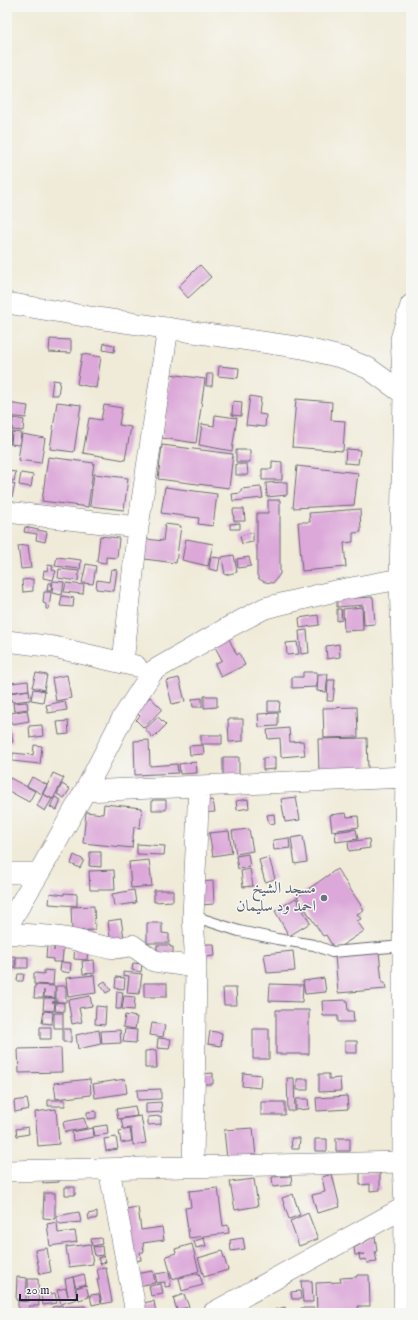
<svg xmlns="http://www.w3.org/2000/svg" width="418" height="1320" viewBox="0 0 418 1320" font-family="'IM FELL English',Amiri,serif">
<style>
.building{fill:#dca7d9}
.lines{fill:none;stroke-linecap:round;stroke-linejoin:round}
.service-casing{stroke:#6a6872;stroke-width:12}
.minor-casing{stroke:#6a6872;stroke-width:22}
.service{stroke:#fff;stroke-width:10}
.minor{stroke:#fff;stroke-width:21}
.worship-dot{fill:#6b7280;stroke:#f6f6f2;stroke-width:1.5}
.labels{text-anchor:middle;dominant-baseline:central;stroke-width:3;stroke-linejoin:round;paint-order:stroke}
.worship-label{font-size:16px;fill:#5b616d;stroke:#f6f6f2;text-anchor:end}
</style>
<rect width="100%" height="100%" fill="#f6f6f2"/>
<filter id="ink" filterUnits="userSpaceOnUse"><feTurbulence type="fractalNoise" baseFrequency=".025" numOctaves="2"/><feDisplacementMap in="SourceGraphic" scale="8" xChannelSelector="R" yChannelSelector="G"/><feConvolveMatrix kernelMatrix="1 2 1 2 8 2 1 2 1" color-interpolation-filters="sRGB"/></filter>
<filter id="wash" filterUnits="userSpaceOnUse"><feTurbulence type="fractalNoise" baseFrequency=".012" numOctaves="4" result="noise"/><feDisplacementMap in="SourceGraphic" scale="16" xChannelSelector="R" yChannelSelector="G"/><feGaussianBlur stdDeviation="0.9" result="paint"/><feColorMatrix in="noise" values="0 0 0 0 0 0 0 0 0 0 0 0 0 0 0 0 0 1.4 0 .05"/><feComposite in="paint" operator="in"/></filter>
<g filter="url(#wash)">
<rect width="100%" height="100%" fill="#f0ebd8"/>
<g id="blocks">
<path class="building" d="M200,265L211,277L188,298L178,287Z
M50,339L71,340V353L49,352Z
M104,343L115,345L114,352L103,350Z
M82,354L101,357L96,388L77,384Z
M219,366L239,368L238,378L218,376Z
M170,374L205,379L196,443L162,438Z
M207,374H213L212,386H206Z
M53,380L60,381L58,395H51Z
M250,396L261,398L259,414L266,415L265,427L246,425Z
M296,399L332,402L331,420L345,421L343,451L292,447Z
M233,401L242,402L241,416L232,415Z
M57,402L81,405L74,452L50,449Z
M7,403L28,406L26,418L7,416Z
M104,405L122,408L119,425L131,427L125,460L83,453L89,418L101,420Z
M215,415L237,418L232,451L199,445L202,424L214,426Z
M7,418H12L10,445L7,444Z
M13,418L24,420L23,431L12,430Z
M12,432L21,433L19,445L11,444Z
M22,434L45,438L41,463L18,460Z
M162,445L233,454L229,488L158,479Z
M346,449L360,450L358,464L345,463Z
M236,450H250V462H236Z
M48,457L94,463L88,507L42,501Z
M272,461L282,462V480H262V469H272Z
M236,464H247L248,475H236Z
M297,466L358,473L354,505L293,508Z
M7,471L16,472L14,481L7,480Z
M21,473L33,475L31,487L19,485Z
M94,474L128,478L124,510L90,506Z
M7,482L15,484L12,497L7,496Z
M287,482V495L267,497L266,483Z
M165,487L217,494L213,526L198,524L199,518L161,513Z
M261,487L263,498L233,501L232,494L241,493V489Z
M268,500H280V574L273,583L265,582L259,579L257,575V513H268Z
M233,509H244L245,521H234Z
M360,509L361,532L353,533V542L344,543L346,567L302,571L298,522H310L309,513Z
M240,523V529H230V524Z
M165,524L181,526L176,563L144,559L146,539L163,541Z
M25,527L47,532L45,542L36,540L37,534L24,532Z
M253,532V542L242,544L240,536Z
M100,536L119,538L117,558L106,557V563L97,562Z
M186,539L213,544L208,566L182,560Z
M28,545L31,568L21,569L18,546Z
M234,555L237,572L225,575L222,557Z
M57,557L81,560L80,569L55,566Z
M211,557L220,558L218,571L209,569Z
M249,557L251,566L238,568L237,559Z
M86,564L96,566L93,584L82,583Z
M48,565L53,566L52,570L56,571L53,580L43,578L44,570L47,571Z
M59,569L79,571L78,581L58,578Z
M111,569L117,570L114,591L96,589L97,580L109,582Z
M33,579V591L23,592L22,580Z
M53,581L64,582L62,595L52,593Z
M48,583H52L51,591H47Z
M66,583L84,585L83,594L64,592Z
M44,592H51L49,609H46V604L43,603Z
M62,596L74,598L73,607L60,606Z
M373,597L375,624L364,625L363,605L337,607V599Z
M362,607L363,630L344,631L343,609Z
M337,609H341L342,620L337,621Z
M318,615L319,625L300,628L299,618Z
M307,630L309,653L301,654L299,631Z
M229,639L237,655L239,653L245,665L221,677L215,664L222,660L215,647Z
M297,642L299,654L287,655L286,643Z
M339,644L340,657L327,659L326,646Z
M303,672H317V687L292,688V677H303Z
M36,673L47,675L44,690L32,687Z
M318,674H328L326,692L317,691Z
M67,675L71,698L56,701L52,678Z
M179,678L185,701L172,704L166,681Z
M328,680H335L333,701H327Z
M28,681L29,690L12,692L11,683Z
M33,689L45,691L43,702L31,700Z
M29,690L30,700L12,702L10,693Z
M204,696H217V707L204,708Z
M150,697L162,709L144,728L136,720L140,716L136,712Z
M202,698V707H193L192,699Z
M65,701L67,710L48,713L46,705Z
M268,701H280L279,712H268Z
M27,702L28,709L14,711L13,703Z
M357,707L358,737L324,738L323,708Z
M27,710L29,721L12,724L11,713Z
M278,713V726L259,727L258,714Z
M158,717L166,725L153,738L145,729Z
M228,719H243V741L229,742Z
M68,721L69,734L59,735L57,722Z
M42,725L43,736L30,738L29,726Z
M289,728L290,742L303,741L305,755L281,757L280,738L268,739L267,730Z
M7,730H11L13,742L7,743Z
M201,735H222V744H201Z
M367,738L368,770L319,772L318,739Z
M149,740L150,766L177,764L178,773L135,775L134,741Z
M34,745L42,746L40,764L12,761L13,753L33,755Z
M203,745L204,754L190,755L189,746Z
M223,757H239V775L223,776Z
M275,757V769L263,770V758Z
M196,762L197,773L180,774L179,764Z
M53,773L64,778L53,799L43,794Z
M32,777L47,785L42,794L27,786Z
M10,778L35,791L29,802L7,790V784Z
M62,784L70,789L64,798L57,794Z
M43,794L52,799L45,811L37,806Z
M55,797L61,800L57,810L50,807Z
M296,797L300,820L285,822L281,799Z
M248,799L249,808L237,810L236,801Z
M152,800H166V810H152Z
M213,800L215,812L200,813L199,801Z
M104,804L142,808L140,828L134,827L132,848L83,843L86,812L103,814Z
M346,813L347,817L358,816L359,827L332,831L330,815Z
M274,814L275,823L269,824L267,815Z
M249,829L253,851L236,854L232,831Z
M356,829L358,839L336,842L335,832Z
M229,831L232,853L213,856L209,833Z
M303,836L307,862L295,864L291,838Z
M289,838L290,848L274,850L273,840Z
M369,839L370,848L349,851L348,842Z
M137,844L165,846L164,855L137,854Z
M90,852H101V867L89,866Z
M248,854L250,867L238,869L236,856Z
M74,855L84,860L80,868L71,864Z
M269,857L275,879L265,882L259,860Z
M149,860L152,886L131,888L129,862Z
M250,869L253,886L243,887L241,871Z
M337,869L364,910L357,914L361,919L357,921L364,931L335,950L326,935L323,936L297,897Z
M114,870L115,890H90L89,871Z
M213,881L214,904L201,905L198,882Z
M134,890L136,903L114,906L112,894Z
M154,890H173V901L154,902Z
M50,893L64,895V893L77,894V906L49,904Z
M296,898L310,923L289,936L275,911Z
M94,906L95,930L72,931L71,907Z
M121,919L125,944L111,946L108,921Z
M147,923H162V933L169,934V943H147Z
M55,942H64L62,962H53V959L46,958L47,944L54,945V951Z
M75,944L88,945L87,960L74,959Z
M203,944H214L215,956L203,957Z
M157,945H170V947H173V954H157Z
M293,951L295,971L267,973L264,954Z
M379,951L382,983H385L386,989L338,993L335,955Z
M15,956V968H7V957Z
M16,957H28V968H16Z
M94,960L95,973L83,974L82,961Z
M61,962L71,963L70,973L60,971Z
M133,963L142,964L141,972L132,970Z
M44,970L54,971L53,985L34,984V973L44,974Z
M123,972L142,974L139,994L127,993L129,976L123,975Z
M18,974H24L23,981H17Z
M94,975L96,993L68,997L66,978Z
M116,977L125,978L124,989L115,988Z
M324,978L326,992L305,994L303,981Z
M105,981L111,990L106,993L100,984Z
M144,983H167V997H144Z
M270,984L303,985L302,1002L269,1001Z
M35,985L55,986V998L44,997V990L43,998H34Z
M56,986H66V1002H56Z
M223,988H236L237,1005H224Z
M117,991L123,992L121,1009H116Z
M90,996L92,1006L79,1008L82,1022L72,1024L68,1000Z
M124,996L135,997L134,1010L122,1009Z
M44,998H55V1002H52H55L54,1011L43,1010Z
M347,1000L348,1011H353L354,1022H338V1016H323L322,1001Z
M56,1002L64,1003V1012L55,1011Z
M96,1006L106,1007L105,1025L95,1024Z
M276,1010H309V1054H276Z
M44,1011L53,1012L52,1024L42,1023Z
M54,1013H63V1028H54Z
M125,1015L137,1017L135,1029L123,1027Z
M152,1023L165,1025L163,1037L150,1035Z
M40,1027H51V1039H40Z
M63,1029H71V1042H63Z
M125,1029L137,1030L136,1043L123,1042Z
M253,1029H269V1059H253Z
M99,1030L101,1044L78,1049L76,1035Z
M120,1030L121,1043L102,1044L101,1031Z
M210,1031L222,1033L221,1046L208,1044Z
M158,1038L171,1039L169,1049L157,1048Z
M345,1041H357V1053H345Z
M61,1048L62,1072L19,1073L18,1049Z
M156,1050L157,1068H145V1051Z
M213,1073V1084H200V1074Z
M243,1073L261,1075L260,1088L242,1086Z
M319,1074H329V1079L340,1078L341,1091L319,1092Z
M287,1078H294L295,1111H288Z
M90,1079L91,1095L56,1099L54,1083Z
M125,1079L127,1093L95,1098L93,1084Z
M297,1079H308V1090H297Z
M161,1089V1099L138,1100L137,1090Z
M347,1096L348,1109L317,1111L316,1098Z
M27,1099L29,1109L15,1112L14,1101Z
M296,1099H308L309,1109L296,1110Z
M48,1100H65V1106H48Z
M161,1102L162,1112L146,1113V1103Z
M261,1102H285V1115H261Z
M135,1106L137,1116L118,1119L116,1109Z
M56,1109L59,1144L38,1146L35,1112Z
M96,1111V1118L87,1119V1112Z
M141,1116L146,1143L133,1145L131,1128L123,1129L121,1119Z
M161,1116V1124L148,1125V1117Z
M84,1118L87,1128L65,1132L63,1122Z
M107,1125L108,1134L95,1136L93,1127Z
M28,1127L29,1134L17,1136L16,1129Z
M93,1128L94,1137L73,1141L72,1132Z
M253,1128L256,1156L227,1159L224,1130Z
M130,1129L132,1141L121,1143L119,1131Z
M116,1137L118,1149L106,1151L104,1139Z
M291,1138H300L299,1149H292Z
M336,1138H350V1151H336Z
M315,1139H327V1151H315Z
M360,1173H380V1190L370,1191V1184L360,1185Z
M332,1174L340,1207L317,1213L312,1195L325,1192L322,1177Z
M59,1176V1182L43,1183V1177Z
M291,1176L292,1185L273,1187L272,1177Z
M254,1179L258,1206L235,1210L230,1182Z
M65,1187H75V1195H65Z
M218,1188L223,1226L228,1225L229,1233L189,1238L185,1208L191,1207L189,1191Z
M44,1193H55V1219L43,1218Z
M293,1194L300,1215L289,1219L282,1198Z
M138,1207L141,1230L162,1227L164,1240L143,1243L144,1252H140L141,1260L133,1261L126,1209Z
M79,1212L81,1222L60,1224L57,1220V1216Z
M97,1212V1218L89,1220L88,1214Z
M308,1213L318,1239L299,1246L290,1221Z
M57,1222L58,1233L75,1231L77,1242L50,1246L47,1224Z
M375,1236L377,1251L375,1252L377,1262L367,1263L366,1259L360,1260L359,1255L365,1254L355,1255L354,1248Z
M101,1238L102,1244L92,1246L91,1239Z
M204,1238L206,1246L196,1248L194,1241Z
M243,1238L245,1249L231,1251L230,1240Z
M90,1244L93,1264L69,1267L66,1247Z
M192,1244L199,1271L172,1279L166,1256L176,1253L175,1249Z
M102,1246L103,1255L95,1256L93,1247Z
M47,1248L51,1272L40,1274L35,1250Z
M222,1251L228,1270L204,1277L198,1258Z
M104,1256L106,1262L100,1264L98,1258Z
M106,1268L112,1302L102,1304L97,1279H99L97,1269Z
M153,1271L155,1283L137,1286L135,1274Z
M169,1272L171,1286L165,1287V1282L157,1283L155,1274Z
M199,1273L203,1285L182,1291L179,1278Z
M84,1274L86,1284L76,1287L73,1277Z
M357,1275H369L370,1306H358L359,1313H317L316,1283L341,1282L340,1278L357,1277Z
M17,1277L27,1278L26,1301L16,1300Z
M73,1277L77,1299L61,1304L57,1290L66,1288L68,1296L65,1279Z
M28,1279H38L39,1306H29V1313H18V1301L29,1302Z
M301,1281H312L313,1302H303Z
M161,1284L163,1294L151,1296L149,1286Z
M86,1285L89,1297L79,1300L76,1288Z
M300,1291L301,1299H292L291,1292Z
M55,1293L57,1303L43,1305L41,1296Z
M99,1294L101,1303L92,1305L90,1295Z
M184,1294L189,1307L177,1310L173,1298Z
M154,1301L156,1313H143L142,1303Z
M62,1305L63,1313H53L52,1307Z
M85,1306L86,1313H65L64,1307Z
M285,1307L287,1313H274V1310Z
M301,1308H314V1313H301Z
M51,1309L52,1313H32V1312Z"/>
</g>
</g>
<g filter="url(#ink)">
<use href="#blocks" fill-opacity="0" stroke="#6a6872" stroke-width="1"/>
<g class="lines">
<defs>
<path id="service" d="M193,916L239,931L277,939L314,945L332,952L403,946"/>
<path id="minor" d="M7,303L90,317L303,348L344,358L368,368L404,394L411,396
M7,512L138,527
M7,641L54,647L136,666
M123,662L138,527L168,328
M85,791L406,777
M7,873H39
M7,928L15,913L39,873L85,791L122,719L153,671L229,627L265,608L335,591L400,579
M7,933C26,935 46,935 65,938C87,941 110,953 132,945L154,961L196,967
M193,1166L196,967L193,916L199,786
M109,1169L136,1313
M7,1171L403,1162
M213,1313L405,1207
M404,1313L405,1207L403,1162V946L406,777L400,579L404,394L401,339L411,305"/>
</defs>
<use href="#service" class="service-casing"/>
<use href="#minor" class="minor-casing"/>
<use href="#service" class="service"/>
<use href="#minor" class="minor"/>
</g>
</g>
<circle class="worship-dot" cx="324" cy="898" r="4"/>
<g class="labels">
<g class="worship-label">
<text x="316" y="889">مسجد الشيخ<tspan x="316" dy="18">احمد ود سليمان</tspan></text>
</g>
</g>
<rect width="418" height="1320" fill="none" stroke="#f6f6f2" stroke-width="24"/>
<path d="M20 1294v6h57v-6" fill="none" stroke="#22223b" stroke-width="2"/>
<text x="26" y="1294" font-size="12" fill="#22223b" stroke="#f6f6f2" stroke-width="3" paint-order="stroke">20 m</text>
</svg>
